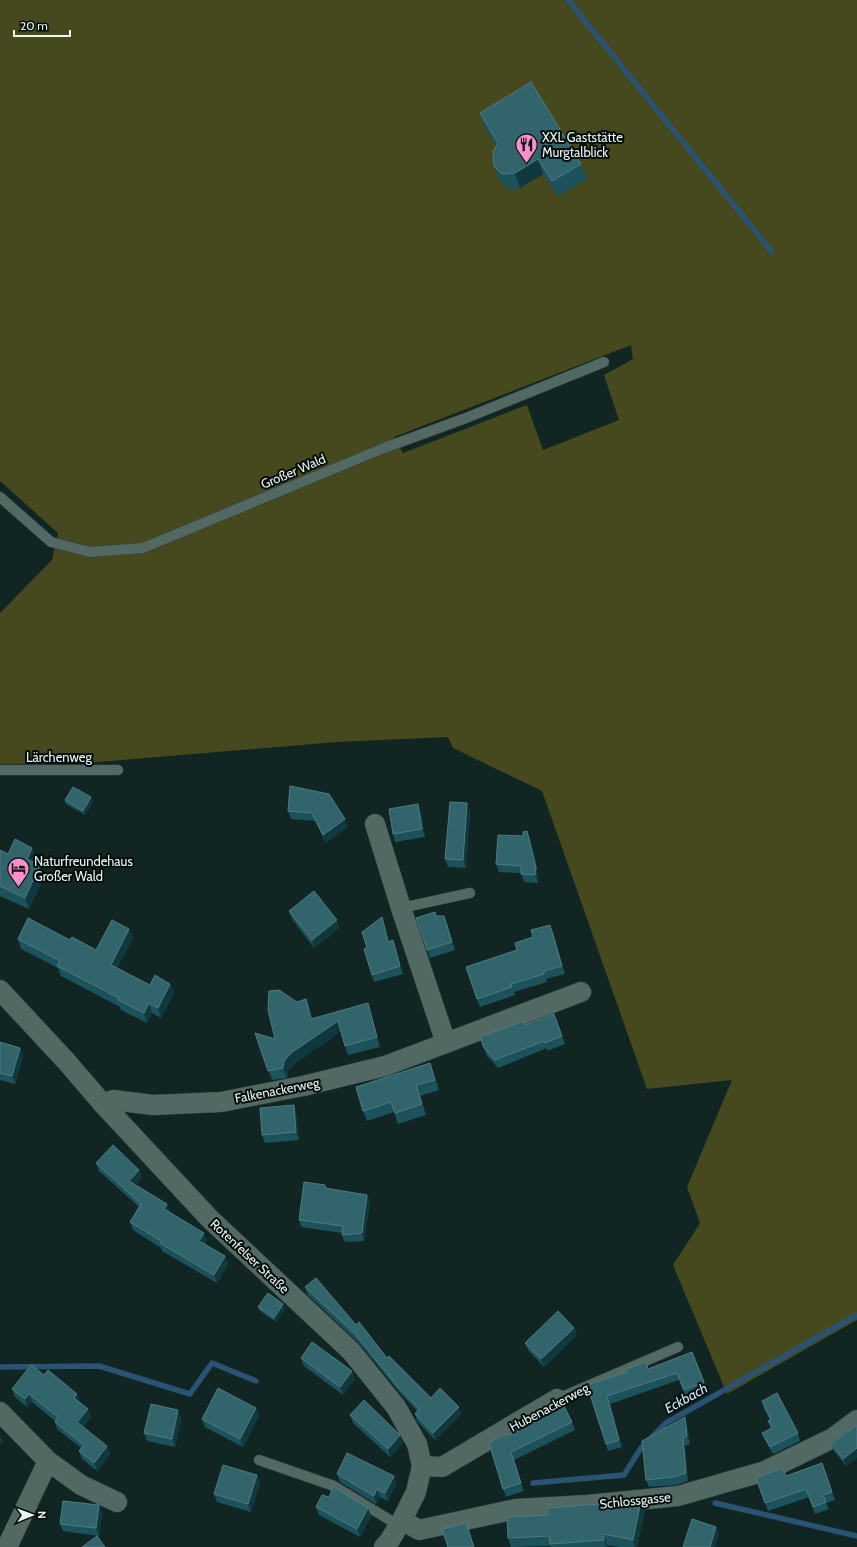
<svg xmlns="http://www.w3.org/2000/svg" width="857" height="1547" viewBox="0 0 857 1547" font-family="Cabin,sans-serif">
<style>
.green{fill:#45491d;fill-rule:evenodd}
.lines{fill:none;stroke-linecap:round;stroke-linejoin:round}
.stream{stroke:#2a5273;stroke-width:5.5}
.lane-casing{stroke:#33423f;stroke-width:11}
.street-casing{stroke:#33423f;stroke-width:21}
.lane{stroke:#516863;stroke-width:10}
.street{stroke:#516863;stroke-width:20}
.wall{fill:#1c525b}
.shaded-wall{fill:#0f393e}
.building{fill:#32646c;stroke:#4f7b81}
.labels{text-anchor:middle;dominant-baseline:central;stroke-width:4;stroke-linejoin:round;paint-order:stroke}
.poi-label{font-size:13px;fill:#e9f6f3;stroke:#050d0b;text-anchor:start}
.street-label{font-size:13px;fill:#e9f6f3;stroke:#050d0b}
.water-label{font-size:14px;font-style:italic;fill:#cde5fc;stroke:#050d0b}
</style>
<rect width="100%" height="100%" fill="#112622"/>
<path class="green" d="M0,0H857V1320L727,1394L673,1265L700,1223L687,1187L732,1080L647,1089L542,791L453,748L448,737L337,742L86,763L0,764V613L52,560L58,533L0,481ZM631,345L633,359L604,375L619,420L543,450L527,405L403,453L394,437Z"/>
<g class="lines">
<path class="stream" d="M568,0L772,252
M0,1367L99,1366L190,1394L212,1363L256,1381
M533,1483L624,1475L641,1448L666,1423L857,1315
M715,1503L857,1536"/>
<defs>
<path id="lane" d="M0,497L51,542L90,552L143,548L384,448L466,418L604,362
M0,770H118
M401,908L470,893
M557,1399L678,1347
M259,1460L334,1486L398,1525"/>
<path id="street" d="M375,824L401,908L446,1043
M0,990L66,1061L103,1104L210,1219L351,1351L396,1407L417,1444L422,1466L416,1492L402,1520L390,1540L384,1547
M103,1104L113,1100L153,1105L221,1102L303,1086L385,1066L581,992
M0,1412L48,1461L81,1485L117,1502
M422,1466L442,1467L557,1399
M402,1520L419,1530L516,1509L587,1505L678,1496L765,1471L833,1438L857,1420
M7,1547L48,1461"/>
</defs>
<use href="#lane" class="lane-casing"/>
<use href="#street" class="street-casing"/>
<use href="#lane" class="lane"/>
<use href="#street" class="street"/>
</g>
<path class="wall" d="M480,113L581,164L587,179L558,196L543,174L520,188L508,189L500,181L494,166L496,146L485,128Z
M290,786L348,827L326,843L315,821L291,819L288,811Z
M65,800L93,801L85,815L66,804Z
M470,811L466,868L448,867L445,859Z
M421,812L425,837L395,842L393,834Z
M527,831L530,839L538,875V883L524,882L521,873L499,872L496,864Z
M32,848L36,859L35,863L40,865L44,877L29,909L0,896V850L8,854Z
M289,911L339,928L314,948L292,919Z
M435,912L437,916L447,924L455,950L430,958L416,918Z
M382,917L389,942L393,940L403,974L374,982L372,975Z
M553,932L565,974L546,979L547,982L514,992L515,995L480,1007L466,967L517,950Z
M133,938L117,968L150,985L170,984L174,993L161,1018L152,1013L147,1023L121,1010L120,1007L61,976L58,968L21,949L18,939L70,940L96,950Z
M306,999L310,1009L312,1018L371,1013L380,1047L348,1055L345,1046L341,1031L295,1063L288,1071L287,1078L272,1080L255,1033L275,1039L297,1002Z
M554,1014L565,1044L547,1051V1048L498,1068L487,1056L480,1037L525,1025Z
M0,1042L20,1048L23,1056L15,1084L0,1080Z
M430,1063L439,1090L420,1096L426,1115L398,1124L394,1112L367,1121L363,1111Z
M296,1113L299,1140L265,1143L262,1135Z
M96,1163L142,1177L135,1185L167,1204L170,1212L207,1241L205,1244L225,1256L228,1264L217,1283L162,1251L161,1248L133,1230L130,1222L139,1207L99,1171Z
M325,1185L327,1189L367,1195L370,1203L364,1241L345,1242L342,1235V1233L301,1227L299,1220Z
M305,1287L356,1325L387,1358L431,1398L461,1414L435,1440L417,1421L415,1414L417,1411L401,1394L359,1343L308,1295Z
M283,1304L285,1308L276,1322L260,1311L258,1307Z
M574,1328L577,1335L544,1367L528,1350L525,1343Z
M692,1352L707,1389L686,1397L679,1380L610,1404L622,1447L608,1451L587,1385L627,1372L648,1369Z
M301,1358L355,1379L343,1395L304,1366Z
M44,1375L80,1402L88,1409L91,1417L83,1427L107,1446L110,1454L97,1471L82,1459L79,1451L81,1448L57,1429L55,1422V1421L32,1402L27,1407L15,1397L12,1389Z
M762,1401L798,1433L800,1441L773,1454L765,1440L762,1433L771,1428L768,1421L770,1420L764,1409Z
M350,1415L403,1443L390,1457L353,1423Z
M259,1416L243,1447L205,1427L202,1419Z
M181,1418L175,1447L147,1441L144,1433Z
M572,1422L575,1430L514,1460L524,1491L506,1497L503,1489L500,1437L518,1431L517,1427Z
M687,1425L690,1444L685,1446L688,1481L676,1485L649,1487L646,1480Z
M857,1425L846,1466L834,1451L831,1443Z
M822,1463L835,1500L826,1503L829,1509L815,1514L809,1497L768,1511L756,1478L786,1476Z
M337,1474L394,1476L396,1484L388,1501L380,1497L376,1504L340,1482Z
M260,1483L251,1512L217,1502L214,1494Z
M332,1486L371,1516L360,1537L319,1515L316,1507L329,1497L332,1489Z
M645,1511L637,1547H619L607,1545L608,1547H551V1546L511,1547L508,1538Z
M102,1513L99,1536L63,1531L60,1524Z"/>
<path class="shaded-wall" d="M538,159L543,174L520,188L515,173Z
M91,797L93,801L85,815L83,811Z
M467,803L470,811L466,868L463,860Z
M418,804L421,812L425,837L422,829Z
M345,819L348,827L326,843L323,835Z
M527,831L530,839L538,875V883L535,875Z
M32,848L36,859L31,871L27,859Z
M40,865L44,877L29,909L25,898Z
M444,916L447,924L455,950L452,942Z
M382,917L385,925L391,950L388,942Z
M337,920L339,928L314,948L312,940Z
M550,925L553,932L565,974L562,966Z
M129,929L133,938L114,975L111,965Z
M393,940L396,948L403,974L400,966Z
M170,984L174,993L161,1018L158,1008Z
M306,999L310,1009L314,1028L311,1019Z
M149,1003L152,1013L147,1023L144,1013Z
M368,1003L371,1013L380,1047L377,1037Z
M338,1021L342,1030L295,1063L288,1071L287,1078L283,1068L284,1061L291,1053Z
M20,1048L23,1056L15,1084L12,1076Z
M294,1105L296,1113L299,1140L296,1132Z
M139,1170L142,1177L132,1189L129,1181Z
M367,1195L370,1203L364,1241L362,1233Z
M167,1204L170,1212L164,1209Z
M204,1233L207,1241L202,1249L199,1241Z
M225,1256L228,1264L217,1283L214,1275Z
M283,1304L285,1308L276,1322L274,1318Z
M574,1328L577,1335L544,1367L541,1359Z
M352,1371L355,1379L343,1395L340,1387Z
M29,1394L32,1402L27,1407L25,1399Z
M77,1394L80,1402L77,1405L74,1398Z
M607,1396L610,1404L622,1447L619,1440Z
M459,1407L461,1414L435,1440L433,1433Z
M256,1408L259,1416L243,1447L240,1439Z
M88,1409L91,1417L80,1430L77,1422Z
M178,1410L181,1418L175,1447L172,1439Z
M685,1417L687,1425L690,1444L687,1436Z
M0,1435L3,1442L0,1445Z
M400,1435L403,1443L390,1457L388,1449Z
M683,1438L685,1446L688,1481L686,1473Z
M107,1446L110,1454L97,1471L94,1463Z
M857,1448V1458L846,1466L843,1459Z
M511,1452L514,1460L524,1491L521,1483Z
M257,1475L260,1483L251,1512L248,1504Z
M394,1476L396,1484L388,1501L385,1493Z
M377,1489L380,1497L376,1504L374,1496Z
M641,1501L645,1511L637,1547H635L633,1540Z
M99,1505L102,1513L99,1536L96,1528Z
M368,1508L371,1516L360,1537L357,1529Z
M716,1527L719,1535L715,1547H710Z
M604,1534L607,1545L608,1547H606L604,1540Z"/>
<path class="building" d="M531,82L581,164L552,181L538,159L515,173L502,174L494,166L493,152L498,143L480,113Z
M290,786L329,794L345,819L323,835L312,813L288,811Z
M73,787L91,797L83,811L65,800Z
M450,802L467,803L463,860L445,859Z
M418,804L422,829L393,834L389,809Z
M527,831L536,867L535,875L521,874V866L496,864L498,835L523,836V832Z
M15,839L32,848L27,859L40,865L25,898L0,886V850L8,854Z
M314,891L337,920L312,940L289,911Z
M435,912L436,916H444L452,942L427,950L416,918Z
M382,917L388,942L393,940L400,966L372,975L364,949L367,948L362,932Z
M28,918L70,940L72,937L96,950L112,920L129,929L111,965L150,985L155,975L170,984L158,1008L149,1003L144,1013L118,1000L119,998L57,966L60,961L18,939Z
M550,925L562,966L544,971V974L511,984L512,987L477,999L466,967L517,950L515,943L533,937L531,930Z
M279,990L297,1002L306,999L311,1019L368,1003L377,1037L345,1046L338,1021L291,1053L284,1061L283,1068L268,1071L255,1033L275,1039L268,1010L269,991Z
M554,1014L562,1036L545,1043L544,1041L495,1060L484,1048L480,1037L524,1021L525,1025Z
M0,1042L20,1048L12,1076L0,1073Z
M430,1063L435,1080L416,1085L422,1104L395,1113L391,1102L363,1111L356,1087Z
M294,1105L296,1132L262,1135L260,1108Z
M113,1145L139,1170L129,1181L167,1204L164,1209L204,1233L199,1241L225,1256L214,1275L160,1243L161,1241L130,1222L141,1204L96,1163Z
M304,1182L325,1185V1188L367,1195L362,1233L342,1235L343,1226L299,1220Z
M316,1278L356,1325L359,1322L387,1358L389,1356L431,1398L440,1388L459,1407L433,1433L415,1414L419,1409L398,1387L356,1335L305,1287Z
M268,1293L283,1304L274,1318L258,1307Z
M558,1311L574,1328L541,1359L525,1343Z
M312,1342L352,1371L340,1387L301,1358Z
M692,1352L704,1382L684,1390L677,1373L607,1396L619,1440L606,1444L587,1385L627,1372L626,1369L646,1362L648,1369Z
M31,1365L44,1375L48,1370L77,1394L74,1398L88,1409L77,1422L107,1446L94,1463L79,1451L84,1445L55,1422L58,1417L29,1394L25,1399L12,1389Z
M218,1388L256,1408L240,1439L202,1419Z
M777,1393L798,1433L770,1447L762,1433L772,1428L768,1421L771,1419L762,1401Z
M364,1400L400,1435L388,1449L350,1415Z
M561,1400L572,1422L511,1452L521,1483L503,1489L489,1443L500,1437L519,1431L517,1427Z
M151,1404L178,1410L172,1439L144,1433Z
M685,1417L687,1436L683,1438L686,1473L673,1477L646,1480L642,1441Z
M857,1425V1448L843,1459L831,1443Z
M347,1453L394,1476L385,1493L377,1489L374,1496L337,1474Z
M822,1463L832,1492L823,1495L826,1502L813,1507L806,1489L765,1503L756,1478L783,1468L786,1476Z
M223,1465L257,1475L248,1504L214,1494Z
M332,1486L368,1508L357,1529L316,1507L322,1495L329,1497L333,1488Z
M63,1501L99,1505L96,1528L60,1524Z
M641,1501L633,1540L604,1534V1540L550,1544L549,1536L508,1538L507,1517L548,1515L547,1508Z
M692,1519L716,1527L710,1547H683Z
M466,1523L474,1547H448L442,1529Z
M97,1536L105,1547H82Z"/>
<defs>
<symbol id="restaurant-pin" viewBox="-11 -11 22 30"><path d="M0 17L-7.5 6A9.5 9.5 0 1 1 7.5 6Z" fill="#f890cc" stroke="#050d0b"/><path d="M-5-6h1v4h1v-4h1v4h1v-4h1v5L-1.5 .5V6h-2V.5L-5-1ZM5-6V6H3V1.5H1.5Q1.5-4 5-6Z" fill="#111"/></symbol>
<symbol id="hotel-pin" viewBox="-11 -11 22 30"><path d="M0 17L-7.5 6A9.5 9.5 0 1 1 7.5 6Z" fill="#f890cc" stroke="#050d0b"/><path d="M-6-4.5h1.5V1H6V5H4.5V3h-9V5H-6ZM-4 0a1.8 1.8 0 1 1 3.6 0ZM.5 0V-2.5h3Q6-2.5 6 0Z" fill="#111"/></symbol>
</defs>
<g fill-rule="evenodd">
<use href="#restaurant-pin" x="514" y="132" width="25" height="34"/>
<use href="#hotel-pin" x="6" y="856" width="25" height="34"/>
</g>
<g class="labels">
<g class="poi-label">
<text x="542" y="137">XXL Gaststätte<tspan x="542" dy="15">Murgtalblick</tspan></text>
<text x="34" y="861">Naturfreundehaus<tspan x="34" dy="15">Großer Wald</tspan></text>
</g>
<g class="street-label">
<text transform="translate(293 471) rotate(-23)">Großer Wald</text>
<text x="59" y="757">Lärchenweg</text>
<text transform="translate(277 1090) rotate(-11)">Falkenackerweg</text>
<text transform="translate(250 1256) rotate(43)">Rotenfelser Straße</text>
<text transform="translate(549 1407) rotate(-28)">Hubenackerweg</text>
<text transform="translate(635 1500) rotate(-6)">Schlossgasse</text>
</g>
<g class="water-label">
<text transform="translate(686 1398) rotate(-29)">Eckbach</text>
</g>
</g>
<g transform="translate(32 1515) rotate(89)" stroke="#050d0b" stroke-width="3" paint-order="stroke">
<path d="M0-3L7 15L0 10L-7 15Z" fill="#e9f6f3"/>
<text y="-6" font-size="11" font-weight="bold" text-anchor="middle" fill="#e9f6f3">N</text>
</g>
<path d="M14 30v6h56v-6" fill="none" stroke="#e9f6f3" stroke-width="2"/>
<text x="20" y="30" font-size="12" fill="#e9f6f3" stroke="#050d0b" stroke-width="3" paint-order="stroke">20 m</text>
</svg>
